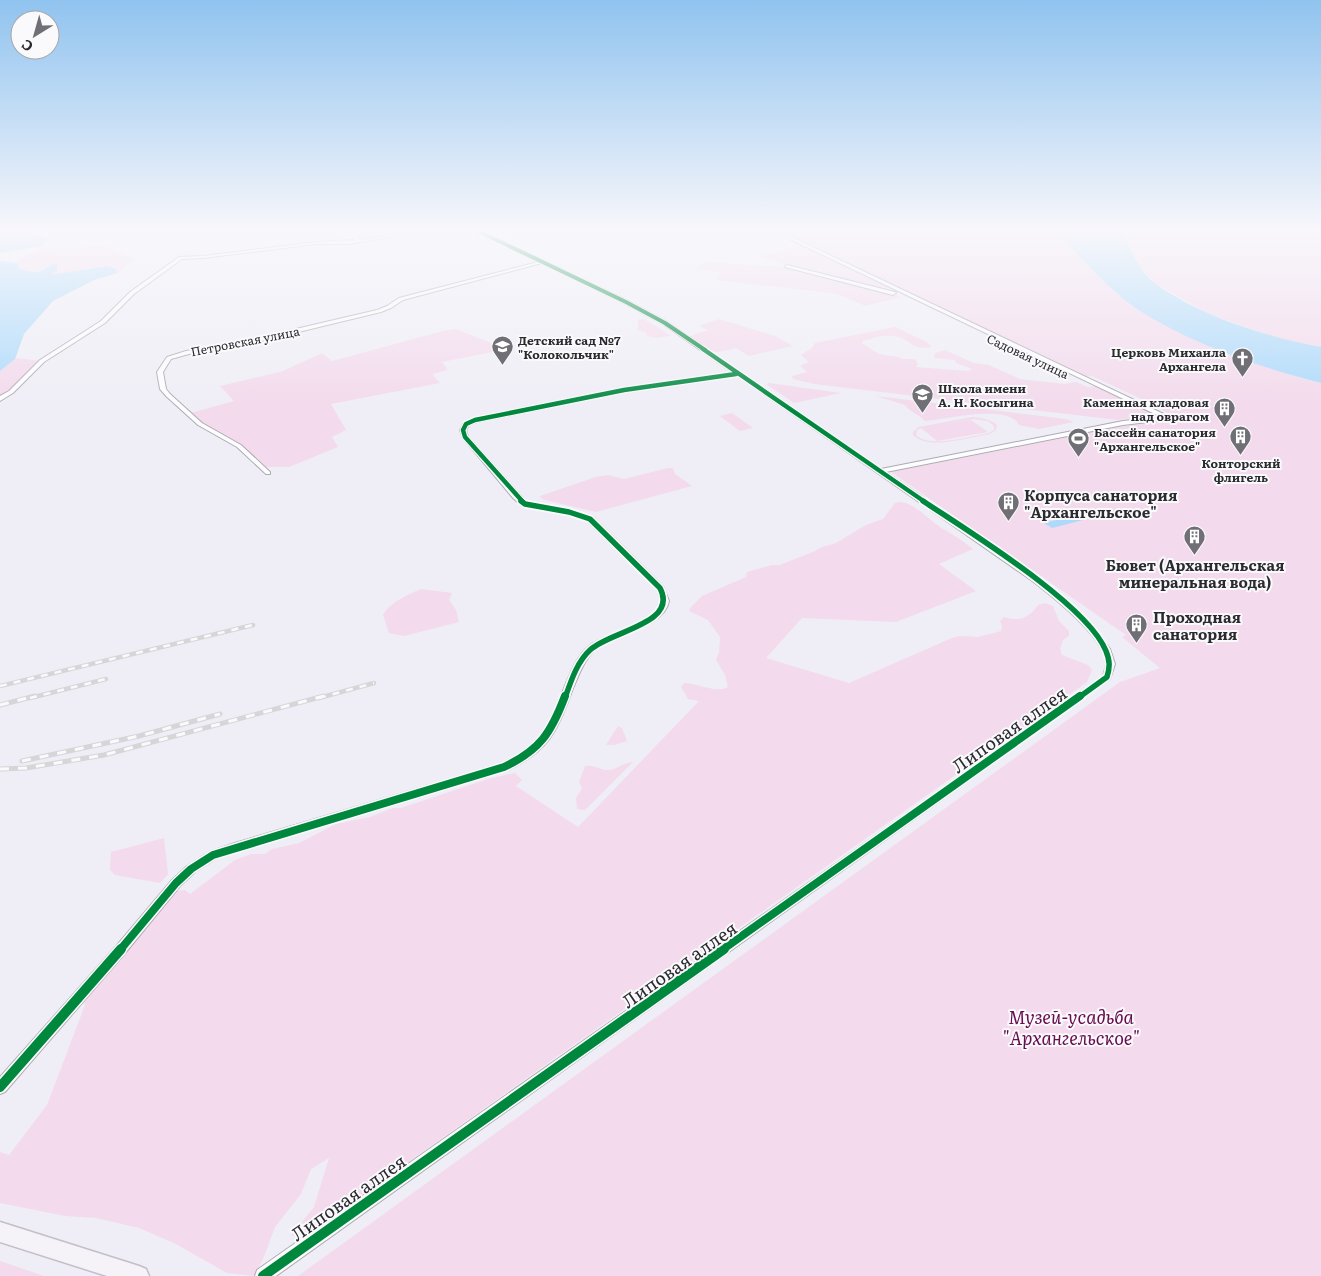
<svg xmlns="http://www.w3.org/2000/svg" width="1321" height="1276" viewBox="0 0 1321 1276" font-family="Literata,serif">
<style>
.green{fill:#f3daec;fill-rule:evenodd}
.water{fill:#addafa}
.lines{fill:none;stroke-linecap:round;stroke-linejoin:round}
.minor-casing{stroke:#acabb1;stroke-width:2}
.major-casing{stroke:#c3bec8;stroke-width:3}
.minor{fill:#fdfcfe;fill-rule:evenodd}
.major{fill:#f5f3f7;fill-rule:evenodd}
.rail-far1-casing{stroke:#d6d5d7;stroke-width:4.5}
.rail-casing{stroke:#d6d5d7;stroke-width:5}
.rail-far1{stroke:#fafafd;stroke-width:2.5;stroke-dasharray:7;stroke-linecap:butt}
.rail{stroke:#fafafd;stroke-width:3;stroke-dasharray:9;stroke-linecap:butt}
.cycleway-far4-casing{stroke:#fafafd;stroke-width:5.5}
.cycleway-far3-casing{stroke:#fafafd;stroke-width:7}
.cycleway-far2-casing{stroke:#fafafd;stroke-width:9}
.cycleway-far1-casing{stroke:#fafafd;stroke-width:11}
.cycleway-casing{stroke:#fafafd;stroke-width:13}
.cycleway-far4{stroke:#00873e;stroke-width:4}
.cycleway-far3{stroke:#00873e;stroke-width:4.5}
.cycleway-far2{stroke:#00873e;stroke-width:5.5}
.cycleway-far1{stroke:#00873e;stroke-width:8}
.cycleway{stroke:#00873e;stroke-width:10}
.labels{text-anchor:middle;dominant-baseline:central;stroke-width:4;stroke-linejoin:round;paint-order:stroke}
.far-poi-label{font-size:12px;font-weight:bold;fill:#2b2a2f;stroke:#fafafd;text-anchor:start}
.far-street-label{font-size:12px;fill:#2b2a2f;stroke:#fafafd}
.poi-label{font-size:15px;font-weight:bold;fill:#2b2a2f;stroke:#fafafd;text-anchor:start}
.near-street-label{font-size:18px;fill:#2b2a2f;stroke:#fafafd}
.near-park-label{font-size:18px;font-style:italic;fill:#680b4f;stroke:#fafafd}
</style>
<rect width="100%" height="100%" fill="#efeef6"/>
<path class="green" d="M353,232H409L364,241L359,240Z
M772,232H1057L1118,292L1140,311L1183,334L1297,377L1321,383V1276H298L1120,682L1160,668L1122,637L1126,635L891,472L1119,427L1165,421L1188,423L1189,419L1183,416L1177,418L1161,410L1163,409L1092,376L1077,378L890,289L820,274L759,257L800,246Z
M1114,232H1321V347L1276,338L1209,314L1156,284L1140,268L1133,249L1124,239Z
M94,245L108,247L134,259C131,261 124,269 118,273L116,269L92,268L49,276L45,268C37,273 27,271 19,269L17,261L39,249L88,247Z
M704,262L786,267L877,288L902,297L865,306L837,294L716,280L722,272L696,269Z
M644,319L670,335V336L655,338L647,336L646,333L638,330V320Z
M719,319L775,336L793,346L749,356L736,348C709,355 711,353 688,337L708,330L699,326Z
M895,327L927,342L932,347C912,351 912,340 895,336C884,334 874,338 863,341L862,343C870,348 876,354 885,355C892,357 897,355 902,359H915L918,364L916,367L968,371L972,369L956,363L955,360L934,358L935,353L945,350L974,363L989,365L1020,379L1064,384L1076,382L1088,387L1098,386L1156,414L1118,420L814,384L793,379L792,376L807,372L800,366L809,362L801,355L812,348L815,343Z
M455,329L507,349L442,362L448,370L432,374L440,383L331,404L346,430L332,437L338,447L289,467H266C255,457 244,447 231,439C216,430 202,427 191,413L234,401L220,386L283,371L322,353L332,361L443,331Z
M16,358L41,361L16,386L0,397V371Z
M769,383L841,393L794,403L766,384Z
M876,396L1066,419L1074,422L1039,429L1019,425C1008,403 945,420 925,421C919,414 911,413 905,405Z
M732,413L753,428L740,431L720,416Z
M973,417C982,418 990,419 997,425L996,430L990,434C970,437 928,451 913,435V432L918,427ZM974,419L988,421L994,426V430L989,433C970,436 930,449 916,435L917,430L921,428L937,441L988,432L971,420L940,425Z
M668,468H673L675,474L692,486L596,512L557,503L542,499L540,496L596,477L608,475L624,479Z
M899,502C915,503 927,518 940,527C952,534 962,540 973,549L939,564L976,591L896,622L802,618L766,658L849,683L952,638L959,636L978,637L1001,631L1002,626L1000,621L1004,617C1020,622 1029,618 1038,605L1045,603L1053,606L1059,621L1069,631V636L1063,640L1060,649L1062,655L1088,665L1092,670L1087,682L309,1232L291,1236L314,1207L329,1158L311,1169L301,1194L275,1227L263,1259L254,1276L227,1273L174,1243L139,1228L96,1218L65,1216L0,1203V1152L9,1155L47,1105L85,1005L83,998L176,891L185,890L190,894L235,860L251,854H265L272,849L299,843L336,824L370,817L393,808H401L488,779L515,773L522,780L516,786L578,827L699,701L688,699L681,687L684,683C699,683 715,694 728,687L725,675L716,660L719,652L720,637L708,620L689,611L690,608L702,596L746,577L747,572L772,565H780L815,551L822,547L836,543L866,525L883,519L895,503Z
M421,589L452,593L449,600L456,610L459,622L404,636L389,633L383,615C389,603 409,594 421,589Z
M618,726L622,728L627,741L614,745H606Z
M633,762L585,810L577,809L576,798L582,788L579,782L585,766C595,764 601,771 609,770C617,769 623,763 633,762Z
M164,838L168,874L160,883L115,875L110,870L111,852Z
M0,1261L44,1276H0Z"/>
<path class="water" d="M0,232C16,232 35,231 49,240L41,246L0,253Z
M1057,232C1068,232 1106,230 1114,232C1132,239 1132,256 1141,268C1144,274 1152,281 1157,285C1205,318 1264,336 1321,347V383C1262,368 1192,344 1140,311C1111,292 1080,257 1057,232Z
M0,261L18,263L19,269C26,271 34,273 41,271C48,268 49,264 57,264V270L51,275L107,266L116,269L118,273L94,280L53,301L24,334L15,359L0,371Z
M1080,514L1087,519L1052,528L1044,523Z"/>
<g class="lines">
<defs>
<path id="minor" d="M348,232H353L358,239L363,240L410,232L415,233L348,244H316L203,258L182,259L134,294L105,323L44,362L13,393L0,401V396L9,391L40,360L101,321L130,292L179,257L203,256L316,242L355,240Z
M478,232H484L628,301L667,322L881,469L1123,421L1161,417L775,232H781L1170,417L1165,420L1123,425L886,472L1027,568L1068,601L1098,632L1110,649L1115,664L1110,679L276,1276H255L257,1270L1103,676C1104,672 1106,667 1106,664C1105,637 1052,596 1031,580L737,375L624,392L477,422L469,425L466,430L468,437L519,494L527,502L569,510L593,517L663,586L669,601C664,629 610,634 592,653C583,662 579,675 574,686C557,729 552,749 508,770L241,850L217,858L195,872L180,886L126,952L5,1092L0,1094V1077L118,944L172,880L187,866L209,852L235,843L500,764C546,743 549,725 567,681C572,669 578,655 589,646C604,634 657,621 660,604C661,599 659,594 657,589L587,521L568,514L522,506L513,498L463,438L460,430L464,423L475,418L624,388L733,373L663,324L624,303L542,263L403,300L391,308L381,312L249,344L189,354L171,359L163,372L166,389L170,394L202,423L241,445L270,472V474H266L237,447L198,425L166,396L160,389L157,372L167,357L186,351L249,340L377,310L387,306L399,298L538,262Z
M787,265L895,292L896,293L893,295L785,267V266Z"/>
<path id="major" d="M0,1222L139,1266L146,1269L149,1276H107L0,1242Z"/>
</defs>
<use href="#minor" class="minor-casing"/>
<use href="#major" class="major-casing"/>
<use href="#minor" class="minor"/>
<use href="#major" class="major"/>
<defs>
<path id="rail-far1" d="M0,686L253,625
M30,698L106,679
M319,698L374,683"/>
<path id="rail" d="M0,705L35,696
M22,761L139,736L220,714
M0,769L26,768L104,755L324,696"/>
</defs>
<use href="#rail-far1" class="rail-far1-casing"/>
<use href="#rail" class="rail-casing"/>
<use href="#rail-far1" class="rail-far1"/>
<use href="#rail" class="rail"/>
<defs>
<path id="cycleway-far4" d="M480,232L626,302L665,323L705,350"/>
<path id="cycleway-far3" d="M703,349L925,502
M523,502L465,437L463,430L466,424L475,420L624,390L736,374"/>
<path id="cycleway-far2" d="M521,501L525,504L569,512L590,519L660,588C679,624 610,631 590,650C577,662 571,681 565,698
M923,501C968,531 1087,604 1106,651C1110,661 1110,667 1107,677L1078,698"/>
<path id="cycleway-far1" d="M120,950L176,883L191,869L213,855L504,767C540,750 551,733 565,696
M722,950L1080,696"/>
<path id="cycleway" d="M0,1087L121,949
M263,1276L724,949"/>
</defs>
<use href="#cycleway-far4" class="cycleway-far4-casing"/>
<use href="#cycleway-far3" class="cycleway-far3-casing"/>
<use href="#cycleway-far2" class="cycleway-far2-casing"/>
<use href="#cycleway-far1" class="cycleway-far1-casing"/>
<use href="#cycleway" class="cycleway-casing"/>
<use href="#cycleway-far4" class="cycleway-far4"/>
<use href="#cycleway-far3" class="cycleway-far3"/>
<use href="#cycleway-far2" class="cycleway-far2"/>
<use href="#cycleway-far1" class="cycleway-far1"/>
<use href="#cycleway" class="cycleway"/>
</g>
<linearGradient id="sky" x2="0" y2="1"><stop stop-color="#90c3ef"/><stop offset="0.56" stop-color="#f8f7fb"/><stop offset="1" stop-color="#f8f7fb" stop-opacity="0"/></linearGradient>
<rect width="1321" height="411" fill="url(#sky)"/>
<defs>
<symbol id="school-pin" viewBox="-11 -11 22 30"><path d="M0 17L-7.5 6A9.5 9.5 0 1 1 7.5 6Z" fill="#706f75" stroke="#fafafd"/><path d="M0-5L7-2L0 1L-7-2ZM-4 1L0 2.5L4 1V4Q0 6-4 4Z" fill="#fff"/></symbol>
<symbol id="church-pin" viewBox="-11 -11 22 30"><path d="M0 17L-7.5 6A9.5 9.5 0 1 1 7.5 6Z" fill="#706f75" stroke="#fafafd"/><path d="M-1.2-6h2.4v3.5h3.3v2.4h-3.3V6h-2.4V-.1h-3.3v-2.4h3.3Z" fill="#fff"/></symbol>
<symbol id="building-pin" viewBox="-11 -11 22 30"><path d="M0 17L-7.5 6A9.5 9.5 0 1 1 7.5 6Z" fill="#706f75" stroke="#fafafd"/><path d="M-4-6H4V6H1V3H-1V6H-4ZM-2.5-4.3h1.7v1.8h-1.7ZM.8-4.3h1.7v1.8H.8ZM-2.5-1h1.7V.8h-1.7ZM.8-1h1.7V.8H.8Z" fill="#fff"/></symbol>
<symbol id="stadium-pin" viewBox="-11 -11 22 30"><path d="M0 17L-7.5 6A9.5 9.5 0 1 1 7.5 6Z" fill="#706f75" stroke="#fafafd"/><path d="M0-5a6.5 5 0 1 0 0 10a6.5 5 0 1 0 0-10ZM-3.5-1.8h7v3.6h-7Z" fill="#fff"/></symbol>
</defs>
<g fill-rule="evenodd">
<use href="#school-pin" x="490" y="334" width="25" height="34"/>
<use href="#church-pin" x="1230" y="346" width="25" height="34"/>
<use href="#school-pin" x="910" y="382" width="25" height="34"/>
<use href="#building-pin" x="1212" y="396" width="25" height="34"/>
<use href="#building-pin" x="1228" y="424" width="25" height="34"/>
<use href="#stadium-pin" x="1066" y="426" width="25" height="34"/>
<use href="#building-pin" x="996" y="490" width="25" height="34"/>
<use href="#building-pin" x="1182" y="524" width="25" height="34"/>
<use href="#building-pin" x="1124" y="612" width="25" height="34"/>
</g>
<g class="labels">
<g class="far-poi-label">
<text x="518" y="340">Детский сад №7<tspan x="518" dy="14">"Колокольчик"</tspan></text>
<text x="1226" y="352" text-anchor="end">Церковь Михаила<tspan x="1226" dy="14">Архангела</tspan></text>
<text x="938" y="388">Школа имени<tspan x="938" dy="14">А. Н. Косыгина</tspan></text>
<text x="1209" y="402" text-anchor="end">Каменная кладовая<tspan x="1209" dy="14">над оврагом</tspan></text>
<text x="1094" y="432">Бассейн санатория<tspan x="1094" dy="14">"Архангельское"</tspan></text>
<text x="1241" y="463" text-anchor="middle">Конторский<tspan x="1241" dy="14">флигель</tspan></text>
</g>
<g class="far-street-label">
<text transform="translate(245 341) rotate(-11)">Петровская улица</text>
<text transform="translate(1028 356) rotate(25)">Садовая улица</text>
</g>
<g class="poi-label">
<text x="1024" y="494">Корпуса санатория<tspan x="1024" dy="17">"Архангельское"</tspan></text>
<text x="1195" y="564" text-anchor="middle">Бювет (Архангельская<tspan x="1195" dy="17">минеральная вода)</tspan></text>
<text x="1153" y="616">Проходная<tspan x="1153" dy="17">санатория</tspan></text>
</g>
<g class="near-street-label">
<text transform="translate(1009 729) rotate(-35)">Липовая аллея</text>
<text transform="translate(679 964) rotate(-35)">Липовая аллея</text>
<text transform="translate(348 1197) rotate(-35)">Липовая аллея</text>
</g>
<g class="near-park-label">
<text x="1071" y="1016">Музей-усадьба<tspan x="1071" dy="21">"Архангельское"</tspan></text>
</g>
</g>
<g transform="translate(35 35) rotate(217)"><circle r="24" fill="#fafafd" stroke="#a7a7ab"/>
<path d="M0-4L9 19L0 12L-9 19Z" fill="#706f75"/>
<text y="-8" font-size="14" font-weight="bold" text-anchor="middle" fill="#2b2a2f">С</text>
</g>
</svg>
